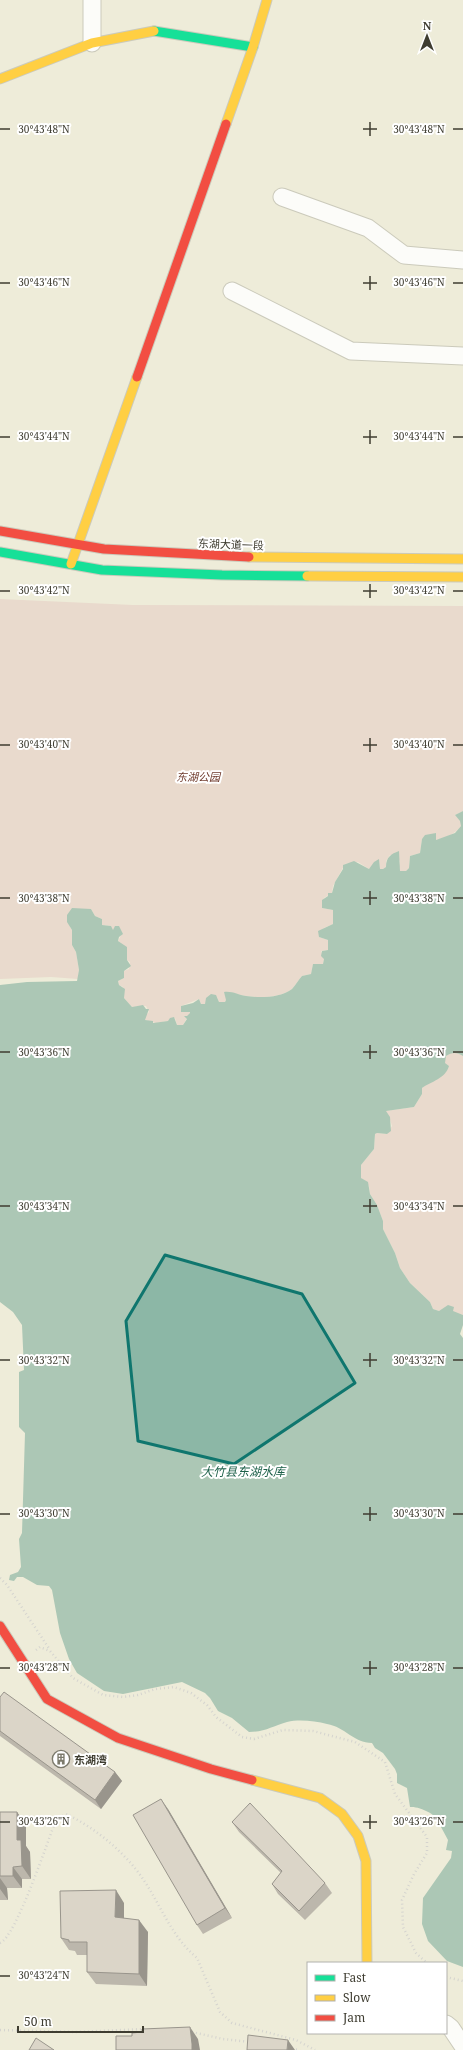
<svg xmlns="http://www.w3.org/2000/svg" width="463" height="2050" viewBox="0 0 463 2050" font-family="'Noto Serif','Noto Sans SC',serif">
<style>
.green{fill:#e9dacd}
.water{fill:#acc7b5}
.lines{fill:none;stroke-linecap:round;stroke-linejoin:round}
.street-casing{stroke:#cbcabb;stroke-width:19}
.fast-casing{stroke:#cbcabb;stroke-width:11}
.slow-casing{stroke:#cbcabb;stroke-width:11}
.jam-casing{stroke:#cbcabb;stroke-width:11}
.path{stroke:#d5d4cf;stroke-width:2.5;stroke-dasharray:1 3;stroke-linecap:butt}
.street{stroke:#fcfcf9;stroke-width:17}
.fast{stroke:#16e098;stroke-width:9}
.slow{stroke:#ffcf43;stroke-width:9}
.jam{stroke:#f24e42;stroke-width:9}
.wall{fill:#bcb7ac}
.shaded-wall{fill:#99958c}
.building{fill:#dbd5c8;stroke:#99958c}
.marked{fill:#0f766e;fill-opacity:0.2;stroke:#0f766e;stroke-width:3;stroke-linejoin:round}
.ticks{fill:none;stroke:#3f3d31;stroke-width:1.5}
.labels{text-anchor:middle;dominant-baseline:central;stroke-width:4;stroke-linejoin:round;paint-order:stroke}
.street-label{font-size:11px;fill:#3f3d31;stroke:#fff}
.park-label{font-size:11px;font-style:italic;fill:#6f3a2c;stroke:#fff}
.poi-label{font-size:11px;font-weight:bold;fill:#3f3d31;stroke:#fff;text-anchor:start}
.water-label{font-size:12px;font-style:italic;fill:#1c6049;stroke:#fff}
.ticks-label{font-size:10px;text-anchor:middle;fill:#3f3d31;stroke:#fff;stroke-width:4;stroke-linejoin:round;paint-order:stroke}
</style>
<rect width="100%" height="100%" fill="#eeecd9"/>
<path class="green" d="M0,599L133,605L463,606V811L455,815L461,821V826C454,835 447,837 436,840V833L422,839L420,853L410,856L409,868L406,871L400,872L399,866L400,861L390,855L386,861V867L383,869H380L379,860L369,869L358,862L345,864L333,886L332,893L324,898L322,908L333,910V924L324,928L319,937L328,940V950L321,951L324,959L323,964H313L311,974L302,976C298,980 296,985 292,989C281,998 259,998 246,996C238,995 233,992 224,992L227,998L225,1002H219L217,997L207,1001L205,1004H201L199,999L181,1006V1012L190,1011V1013L183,1025H177L175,1018L168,1021L156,1023L145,1020V1016L149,1012L146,1006L132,1007L124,998L123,987L119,985L118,981L124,978V971L129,969L130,962L127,960C127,948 127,948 118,941L122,933L111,930V926L102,925V919L95,916L91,909L70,927L72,930V945L76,952L79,970L78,979L51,977L0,979Z
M451,1053H459L463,1056V1315L444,1309L439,1311L433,1309L430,1302L410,1283L400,1268L395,1253L383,1229V1221L377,1205L370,1194L369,1186L361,1178V1165L374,1149L375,1134L377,1133L387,1134L392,1126L389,1116L385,1111L414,1107L422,1094V1088C432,1081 444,1068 446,1056Z"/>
<path class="water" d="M463,811V1056C457,1052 452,1052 446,1056L445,1063L449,1066C445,1079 432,1081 422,1088V1094L414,1107L386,1111L390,1117L391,1131L387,1134L377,1133L375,1134L374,1149L361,1165V1178L368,1182L370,1194L377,1205L383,1221V1229L395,1253L400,1268L410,1283L430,1302L433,1309L439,1311L448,1305L454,1307L453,1311L463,1315V1325L460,1334L463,1338V1967L447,1961L428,1941L422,1924L423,1898L451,1858L452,1851L446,1850L448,1840L441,1827L442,1824C437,1815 420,1806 410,1807L407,1788L397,1783V1774L395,1769L383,1753L375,1748L372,1743C354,1743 345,1727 327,1724C315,1721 299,1719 287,1722C272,1726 266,1732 249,1732L232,1718L218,1711L210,1698L205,1693L182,1682L123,1694L104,1691L77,1673L69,1659L60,1633L52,1590L49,1586L37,1585L23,1577H17L14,1581L9,1580L10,1575L18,1572L21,1567L19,1539L22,1533L25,1433L19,1427V1372L24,1370L22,1325L13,1312L0,1302V985L27,982L77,981L79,970L76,952L72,945V930L67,922V915L72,908L91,909L95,916L102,919V925L111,926L113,930L115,926H119L123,934L119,937L118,941L127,947V960L131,966L124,971V978L118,981L119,985L125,989L124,998L132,1007L143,1005L146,1009H149L145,1020L153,1021V1023L168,1021L170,1018L174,1017L177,1025H183L187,1019L184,1016H187L190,1013V1012H181V1006L193,1003L199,999L201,1004H205L206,998L211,994L216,995L219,1002H225L226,1000L224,992C233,991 238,995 246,996C259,998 281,998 292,989C296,985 298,980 302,976L311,974L313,964H323L324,959L321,956L322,951L328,950V940L319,937L318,931L333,924V910L322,908V900L328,896V893H332L335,882L343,869V865L354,861L369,869L374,862L379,859L380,869H383L386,867C386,857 391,854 399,851L400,871H406L409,868L410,856L420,853L422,839L425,835L436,833V840L455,833L461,826L460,821L455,815Z"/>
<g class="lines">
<defs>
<path id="street" d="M92,43V0
M282,197L368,228L404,255L463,260
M232,291L351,351L463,356
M446,2024L451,2028L463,2046"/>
<path id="fast" d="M154,31L253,47
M0,552L102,570L222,575L307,576"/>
<path id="slow" d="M0,79L92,43L154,31
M226,124L253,47L267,0
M249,557L463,559
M71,564L137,377
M307,576L463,577
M252,1780L320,1798L342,1814L358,1836L366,1861L367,1963"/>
<path id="jam" d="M137,377L226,124
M0,531L104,549L249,557
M0,1626L47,1699L118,1738L211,1769L252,1780"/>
</defs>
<use href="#street" class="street-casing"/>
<use href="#fast" class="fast-casing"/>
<use href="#slow" class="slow-casing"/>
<use href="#jam" class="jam-casing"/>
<path class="path" d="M0,1578L7,1585L50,1650
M36,1650L40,1647L50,1651L73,1678L103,1695L123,1697L138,1695L155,1689L174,1687L191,1693L207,1705L216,1717L242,1737L254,1739L283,1730L313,1731L355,1742L385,1762L395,1794L427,1837V1853L414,1874L402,1900L403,1927L416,1953L427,1963
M0,1943C16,1937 48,1840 56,1820L66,1814C96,1828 127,1854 145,1882C162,1908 172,1937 197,1958L220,2012L232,2023L296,2040L315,2050
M446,1977L463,1981
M0,2030L76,2032L145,2029
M192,2032L223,2039L250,2042
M292,2049L300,2050"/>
<use href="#street" class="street"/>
<use href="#fast" class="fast"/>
<use href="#slow" class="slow"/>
<use href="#jam" class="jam"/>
</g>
<path class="wall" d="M0,1697L115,1772L122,1781L101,1809L0,1736Z
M168,1809L232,1918L203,1934L197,1925Z
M0,1812H17L26,1825V1846L30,1852L31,1879H22V1888H7L8,1900H0Z
M232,1822L325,1883L332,1893L305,1920L278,1894L272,1884L281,1873L239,1832Z
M124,1903V1918L148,1932L147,1986L96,1984L87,1972V1955H77L75,1951L69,1950L61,1938Z"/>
<path class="shaded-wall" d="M115,1772L122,1781L101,1809L95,1800Z
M161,1799L168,1809L232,1918L225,1908Z
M17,1812L26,1825V1846L30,1852L31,1879L22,1866L17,1840Z
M13,1867L22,1879V1888L13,1876Z
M0,1878L7,1888L8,1900L0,1889Z
M116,1890L124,1903V1929L115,1917Z
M139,1920L148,1932L147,1986L139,1974Z
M190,2027L198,2039L200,2050H192Z
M288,2040L295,2050H287Z"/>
<path class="building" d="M4,1692L115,1772L95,1800L0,1731V1697Z
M161,1799L225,1908L197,1925L133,1815Z
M250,1803L325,1883L299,1911L272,1884L282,1871L232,1822Z
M0,1812H17V1840H21L22,1866L13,1867V1876H0Z
M116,1890L115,1917L139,1920V1974L87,1972V1942H69V1940L61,1938L60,1891Z
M190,2027L192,2044V2050H116V2036H132V2033L142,2032V2029Z
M248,2035L288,2040L287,2050H247Z
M36,2038L54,2050H29Z"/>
<path class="marked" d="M165,1255L302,1294L355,1383L234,1464L138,1441L126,1321Z"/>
<path class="ticks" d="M370,122V136M0,129H10M363,129H377M453,129H463M370,276V290M0,283H10M363,283H377M453,283H463M370,430V444M0,437H10M363,437H377M453,437H463M370,584V598M0,591H10M363,591H377M453,591H463M370,738V752M0,745H10M363,745H377M453,745H463M370,891V905M0,898H10M363,898H377M453,898H463M370,1045V1059M0,1052H10M363,1052H377M453,1052H463M370,1199V1213M0,1206H10M363,1206H377M453,1206H463M370,1353V1367M0,1360H10M363,1360H377M453,1360H463M370,1507V1521M0,1514H10M363,1514H377M453,1514H463M370,1661V1675M0,1668H10M363,1668H377M453,1668H463M370,1815V1829M0,1822H10M363,1822H377M453,1822H463M0,1976H10"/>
<defs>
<symbol id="building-ring" viewBox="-11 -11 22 22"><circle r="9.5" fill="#fff" stroke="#7c7a6c" stroke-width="1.5"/><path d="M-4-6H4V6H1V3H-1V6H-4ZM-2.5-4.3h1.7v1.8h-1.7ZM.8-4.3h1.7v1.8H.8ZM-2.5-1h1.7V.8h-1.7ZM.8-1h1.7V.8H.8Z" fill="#7c7a6c"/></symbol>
</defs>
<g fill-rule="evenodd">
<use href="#building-ring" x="51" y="1749" width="20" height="20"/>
</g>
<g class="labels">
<g class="street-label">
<text transform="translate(231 544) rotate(2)">东湖大道一段</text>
</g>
<g class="park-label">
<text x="198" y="776">东湖公园</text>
</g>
<g class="poi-label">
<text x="74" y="1759">东湖湾</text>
</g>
<g class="water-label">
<text x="243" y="1471">大竹县东湖水库</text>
</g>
</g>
<g class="ticks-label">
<text x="44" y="133">30°43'48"N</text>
<text x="419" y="133">30°43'48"N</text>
<text x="44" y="286">30°43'46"N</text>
<text x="419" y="286">30°43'46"N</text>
<text x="44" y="440">30°43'44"N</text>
<text x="419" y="440">30°43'44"N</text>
<text x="44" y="594">30°43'42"N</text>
<text x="419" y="594">30°43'42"N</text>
<text x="44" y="748">30°43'40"N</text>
<text x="419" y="748">30°43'40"N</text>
<text x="44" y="902">30°43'38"N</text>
<text x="419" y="902">30°43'38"N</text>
<text x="44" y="1056">30°43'36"N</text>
<text x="419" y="1056">30°43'36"N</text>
<text x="44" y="1210">30°43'34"N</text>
<text x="419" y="1210">30°43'34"N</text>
<text x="44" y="1364">30°43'32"N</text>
<text x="419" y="1364">30°43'32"N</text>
<text x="44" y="1517">30°43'30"N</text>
<text x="419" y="1517">30°43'30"N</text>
<text x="44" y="1671">30°43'28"N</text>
<text x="419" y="1671">30°43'28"N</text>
<text x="44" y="1825">30°43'26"N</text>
<text x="419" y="1825">30°43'26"N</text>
<text x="44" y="1979">30°43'24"N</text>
</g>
<rect x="307" y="1962" width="140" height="72" fill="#ffffff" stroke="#b2b1ad"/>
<rect x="315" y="1975" width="20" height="6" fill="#16e098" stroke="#b2b1ad"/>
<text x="343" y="1982" font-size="12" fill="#3f3d31">Fast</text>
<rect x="315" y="1995" width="20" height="6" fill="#ffcf43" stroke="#b2b1ad"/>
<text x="343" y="2002" font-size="12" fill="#3f3d31">Slow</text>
<rect x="315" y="2015" width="20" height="6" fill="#f24e42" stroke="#b2b1ad"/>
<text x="343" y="2022" font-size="12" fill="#3f3d31">Jam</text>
<g transform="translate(427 36)" stroke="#ffffff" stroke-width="3" paint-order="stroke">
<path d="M0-3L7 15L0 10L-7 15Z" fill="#3f3d31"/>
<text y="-6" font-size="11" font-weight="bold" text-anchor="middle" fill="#3f3d31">N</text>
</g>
<path d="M18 2026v6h125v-6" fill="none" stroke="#3f3d31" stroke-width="2"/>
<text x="24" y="2026" font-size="12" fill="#3f3d31" stroke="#ffffff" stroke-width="3" paint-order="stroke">50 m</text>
</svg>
